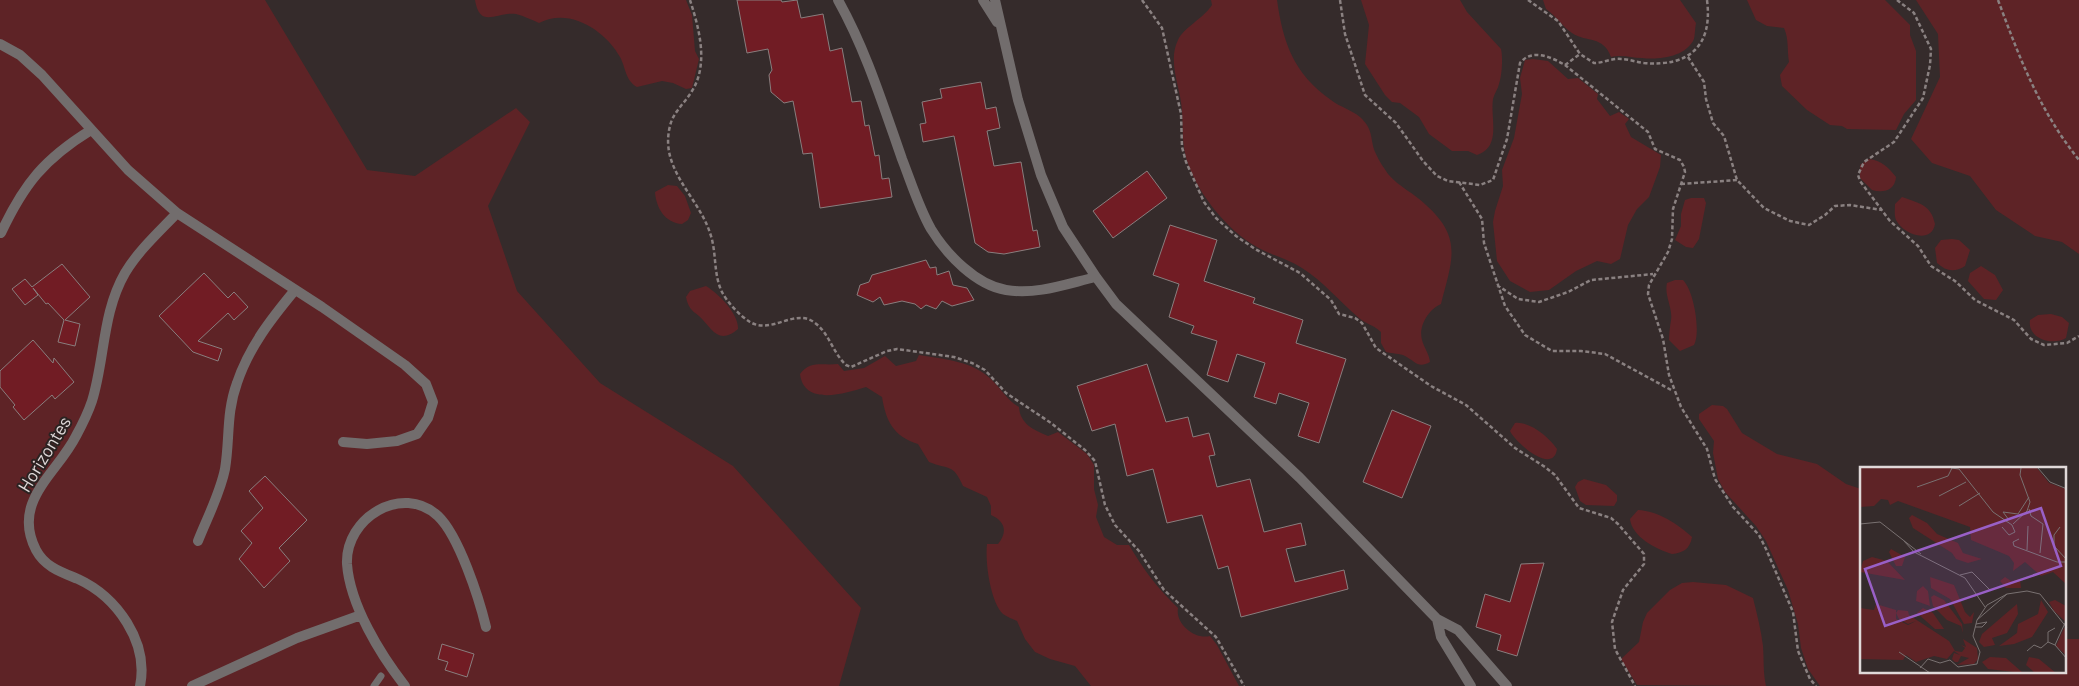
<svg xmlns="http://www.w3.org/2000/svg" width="2079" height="686" viewBox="0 0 2079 686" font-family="Barlow,sans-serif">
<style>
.green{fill:#5e2326}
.building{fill:#711c24;stroke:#897e7e}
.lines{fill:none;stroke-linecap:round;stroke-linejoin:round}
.path{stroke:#8a8181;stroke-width:2.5;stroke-dasharray:4 2.5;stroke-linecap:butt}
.lane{stroke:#726d6d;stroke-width:7}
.street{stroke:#726d6d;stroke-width:10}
.labels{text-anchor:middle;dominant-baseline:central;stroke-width:4;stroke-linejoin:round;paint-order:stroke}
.street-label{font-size:18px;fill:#e0d9d9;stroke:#2b2221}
.inset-road{fill:none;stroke:#797171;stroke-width:1}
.view{fill:#9960c7;fill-opacity:0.15;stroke:#9960c7;stroke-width:2.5}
.inset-edge{fill:none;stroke:#e0d9d9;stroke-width:2.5}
</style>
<rect width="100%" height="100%" fill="#352b2b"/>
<path class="green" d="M0,0H265L367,170L415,176L516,108L530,122L488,206L517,291L600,383L733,466L861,608L839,686H0Z
M475,0H686L692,15L695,51L699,59L692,88L686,89L673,83L662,81L637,87C625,80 626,68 620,57C605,30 569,7 539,23C532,20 524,16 516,14C497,11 480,30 475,0Z
M1211,0H1277C1283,43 1294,74 1331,100C1340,107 1352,110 1360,117C1375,131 1369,139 1376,154C1379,161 1384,168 1388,174C1399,187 1414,193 1426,205C1463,238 1452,260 1441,304C1429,309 1418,326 1422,340C1424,348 1429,353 1430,362C1418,369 1415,361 1405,356C1400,353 1392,354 1386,352L1381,343V332C1374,325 1366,324 1359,318C1340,302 1323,281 1302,268C1288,259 1271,255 1257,247C1226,230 1192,187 1185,153C1182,139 1183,125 1182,111C1181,88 1167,62 1178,40C1184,27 1203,19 1212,5Z
M1361,0H1460L1467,12L1501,49C1503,58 1502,75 1499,84C1498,89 1494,94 1493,99C1490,118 1502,147 1477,155L1468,151H1452L1429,134L1419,117L1400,103L1392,102L1385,95L1365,64L1369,25Z
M1543,0H1680L1696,23C1695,28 1695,35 1694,39C1686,57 1659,60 1642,58C1631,58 1623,54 1611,57C1603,35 1587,43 1572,33C1564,28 1556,16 1546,9Z
M1747,0H1885L1910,25V35L1916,51V100L1904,114L1896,130L1847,129L1842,126L1830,125L1807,110L1782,86L1780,75L1789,62C1787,50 1789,39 1784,28L1767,26L1756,20Z
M1916,0H2079V254L2062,242L2035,236L1996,210L1970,176L1932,163L1911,139L1940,77L1938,34Z
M1533,59L1548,61L1568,79L1578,78L1598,94L1597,99L1610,116L1619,112L1629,119L1625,124L1631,137L1661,155L1660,167L1649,197L1637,209L1628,225L1620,259L1611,264L1597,261L1576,271L1549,290L1530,292L1510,281L1497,261L1493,222L1495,211L1503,186L1502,170L1514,138L1522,94L1520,78L1525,60Z
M1869,159C1881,160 1889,168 1896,177C1895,191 1883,193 1872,190L1860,178V165Z
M668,185L677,186L685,196L691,213L688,220L682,224C665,223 656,208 655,192Z
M1902,197C1918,203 1931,204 1935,224C1931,245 1903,234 1896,220C1894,215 1895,209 1895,204Z
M1691,198H1704L1706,203L1699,239L1693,248L1686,247L1675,240L1681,226V214L1685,200Z
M1952,239L1959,240L1970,250L1965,266C1954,273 1946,271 1937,263L1935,248L1941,240Z
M1981,266L1995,275L2003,290L1996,300L1984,299L1968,281L1970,273Z
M1675,280H1683C1694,291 1701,332 1694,345L1680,351L1669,340C1669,333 1670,327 1671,320C1673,308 1664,296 1667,283Z
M706,286C719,294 739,314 738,329C718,346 712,328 699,316C691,310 688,307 686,297L690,291Z
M2051,314L2062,317L2069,323L2066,338C2053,346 2027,339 2030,320L2038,315Z
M919,355C944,359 973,361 992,380C1002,390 1007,400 1019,407C1020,424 1034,430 1048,436L1058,432L1087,454L1094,465V489L1098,505L1096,517L1104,537L1117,545H1129C1143,569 1158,589 1178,608C1175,624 1195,640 1210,636L1217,645L1239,686H1091L1075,666L1050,659L1035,652L1025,639L1017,621C1013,619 1007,617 1003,614C990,601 985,561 987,544H998C1008,532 1005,521 991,515V506L987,497L963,486C953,463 949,470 929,462L918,444C893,436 886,421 882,397L866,387C844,394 804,406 800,374C811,360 822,366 838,364L844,371L864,368L885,356L896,366L916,361Z
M1712,405L1723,406L1727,409L1742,433L1777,454L1817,464L1846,484L1861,489L1862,672H2065V639H2079V686H1820L1808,669L1801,648L1798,624L1788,590L1766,541L1756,526L1725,492L1718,479L1713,453L1714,441L1699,419V414Z
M1515,423C1530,421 1549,437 1557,449C1553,476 1515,442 1510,431Z
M1584,479L1606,485L1617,495V501L1614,506L1586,505L1580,501L1575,487L1578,482Z
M1638,510C1658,511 1678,524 1692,537C1690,549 1683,553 1672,554C1656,549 1632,537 1630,519Z
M1693,582L1726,585L1753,598C1757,614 1761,630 1763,646C1764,659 1763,673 1766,686L1637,685L1621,659L1639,642L1643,622L1647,613L1670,590L1682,583Z"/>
<path class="building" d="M737,0H781L782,2L797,0L801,18L823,14L830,51L842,48L852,102L861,101L865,126L869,125L875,156L879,155L882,179L889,178L892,197L820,208L812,153L803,154L793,101L784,103L771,92L769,75L772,70L768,49L747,53Z
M981,82L986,109L996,107L1000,128L987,131L994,166L1021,162L1033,231L1037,230L1040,247L1004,254L988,252L975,243L954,136L923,142L920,124L926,123L922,102L942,98L940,89Z
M1147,171L1167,198L1113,238L1093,211Z
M1170,225L1217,240L1204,281L1255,298L1253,303L1303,320L1296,343L1346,359L1319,443L1298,436L1309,403L1279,393L1276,404L1254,397L1265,363L1237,354L1228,382L1207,375L1217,341L1191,333L1194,326L1169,317L1179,284L1153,275Z
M926,260L930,268L936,267L937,275L949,271L953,285L967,288L974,300L952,306L942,301L936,309L926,305L921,309L915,304L902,301L884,305L880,297L873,302L857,295L860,285L869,282L872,275Z
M62,264L90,297L65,320L80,324L75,346L58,342L64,320L48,303L46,304L33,288L38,295L25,305L12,289L25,279L32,287Z
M204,273L228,298L234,292L248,307L234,320L228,313L198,341L222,349L218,361L193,352L159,316Z
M33,340L53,363L54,358L74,382L55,399L52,395L24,420L13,407L15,405L0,387V371Z
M1147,364L1166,422L1188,417L1193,437L1209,433L1215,455L1209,456L1217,487L1250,479L1264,532L1301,523L1306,545L1286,549L1295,582L1344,570L1348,589L1241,617L1228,566L1218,569L1202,515L1167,523L1153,469L1127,476L1115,424L1092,431L1077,386Z
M1392,410L1431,426L1402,498L1363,482Z
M265,476L307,520L279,548L290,561L264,588L239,559L252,543L241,531L263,508L249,491Z
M1544,563L1517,656L1497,650L1501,635L1476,627L1485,594L1510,602L1521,564Z
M442,644L474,654L467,677L445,670L448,662L438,659Z"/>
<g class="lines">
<path class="path" d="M690,0C699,28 709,64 692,91C685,103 673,112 670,126C659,169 698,196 710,233C717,252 713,274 722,292C727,302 740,316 750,322C772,335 795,307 815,323C829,333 833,353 846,365L851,367L887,351L897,349L954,357L972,363L985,370L1006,393L1051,423L1085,450L1095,461L1105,505L1115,525L1139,551L1164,590L1216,637L1244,686
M1142,0L1162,28L1181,114L1182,147L1186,162L1204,202L1216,218L1236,236L1255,249L1300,273L1331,300L1339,314L1355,318L1362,323L1376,348L1431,386L1466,405L1515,448L1545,467L1555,475L1579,508L1611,518L1618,524L1644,554V564L1623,590L1612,622L1615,649L1635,686
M1340,0L1345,34L1365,95L1396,123L1423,161L1437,176L1448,181L1480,185L1493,180L1507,139L1520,63C1532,48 1551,57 1565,65L1648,132L1655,149L1680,160L1684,167L1685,172L1673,209L1672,239L1668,252L1649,285L1648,294L1663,339L1669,375L1681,407L1707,449L1715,479L1733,507L1759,535L1766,549L1793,612L1798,651L1810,679L1816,686
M1528,0L1558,21L1580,54L1594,63C1603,63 1612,58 1621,59C1628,59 1636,62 1644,63C1689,67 1713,46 1707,0
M1897,0L1914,13L1931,49L1930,65L1923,98L1894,142L1864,162L1858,175L1860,181L1890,221L1918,246L1931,266L1955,281L1975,300L2014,320L2031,339L2044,345L2067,343L2079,336
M1998,0C2020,59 2039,110 2079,160
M1688,57L1704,82L1706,99L1713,123L1724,136L1737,180L1764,208L1790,221L1809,225L1825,215L1835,206L1850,205L1882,210
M1565,65L1580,54
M1459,182L1482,219L1484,243L1505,306L1525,335L1552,351H1581L1605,354L1673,391
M1681,184L1737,180
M1497,285L1518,299L1539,302L1568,292L1591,280L1653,274"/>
<path class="lane" d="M374,686L381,676"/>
<path class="street" d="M838,0C866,50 883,105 902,159C911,182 919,208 931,229C947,255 976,285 1006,290C1037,295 1066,284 1096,277
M983,0L997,22
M995,0L1018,100L1041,175L1063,227L1096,277L1116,304L1300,478L1437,619L1458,630L1507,686
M0,44L20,55L42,75L128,170L177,213L322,307L405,365L426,384L433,402L428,418L417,434L397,441L367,444L343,442
M1,233C24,184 44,159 91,130
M198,541C207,518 220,494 225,469C230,439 226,413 237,383C249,347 271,319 295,290
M1437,619L1441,637L1471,686
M140,686C149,642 117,597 78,579C61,572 45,567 36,550C11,501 57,474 76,436C82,425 88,413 92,401C105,359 102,313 125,273C138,251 159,232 177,213
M192,686L297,638L361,615
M405,686C380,654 350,605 347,564C345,518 402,483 438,516C459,536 479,598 486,627"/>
</g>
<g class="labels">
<g class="street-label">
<text transform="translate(44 454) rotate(-59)">Horizontes</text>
</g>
</g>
<g transform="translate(1860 467)">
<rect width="206" height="206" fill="#352b2b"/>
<path d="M0,1H177L189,16L206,22V117L193,105L181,109L165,95L153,104L154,96L149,89L111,73L110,60L38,34L30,38L28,33L21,32L14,39L0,40ZM52,48L67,56L77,67L98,76L103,86L122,92L108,96L96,92L92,86L53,61L49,51ZM31,82L45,90L42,99H36L29,85ZM12,90L27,94L45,113L0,105L3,94ZM70,110L94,118L105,145L110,150L114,145L112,156L104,157L90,132L71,121ZM145,110L151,114L160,112L161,121H146L140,114ZM63,119L68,124L70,139L56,134L57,124ZM74,128L84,133L102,157L103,166L101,159L87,153L73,139L71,130ZM181,133L188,145L172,170L154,177L139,179L157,166L158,157L178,147ZM195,133L206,139V155L194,144L189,135ZM16,137L36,143V152L48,158L56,154L48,157L39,152L36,146L38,143L48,144L49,148L89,174L95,184L102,185L105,181L101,178L106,180L103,172L117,181L118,192L114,197L97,198L109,191L101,189L98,195H95L92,192L94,186L100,188L94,184L87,192L74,189L56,195L46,188L43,193L0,192V141L14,143ZM157,137L158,147L147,166L132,171L135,178L124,180L119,175L122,167ZM63,141L73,146L84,162H75L57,146ZM204,161L206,162V188L196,179ZM130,190L146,191L163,206L128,202L122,195ZM169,190L179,192L196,206H175L166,198Z" fill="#5e2326"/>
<path class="inset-road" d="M91,1L99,2L133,45L152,58L155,65L149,68L142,60M178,1L190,15L207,22M57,20L88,9L92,1M79,29L106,15M99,39L120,26M169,42L171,49L183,57L180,86M149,53L143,45L158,47L169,30M0,57L20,55L61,87M153,57L167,44L170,35L160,8L161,1M200,60L194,68V79L207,93M159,72L153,75L154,79L197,95H207M44,74L54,85L105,111L125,140M0,79V95M167,83L168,59M100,108L112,105L131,124M117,153L147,127M205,156L195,178L207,192M115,160H122L127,155L116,157M188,175V165L195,161M167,184L174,178L181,181L188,175L195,178M39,185L70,206M60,201L68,192L80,196L90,193L98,200L117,197L120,185L113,169L117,153L127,138L147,127L167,124L180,127L207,161"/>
<path class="view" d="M181,41L201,99L25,159L5,102Z"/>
<rect width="206" height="206" class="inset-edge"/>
</g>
</svg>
